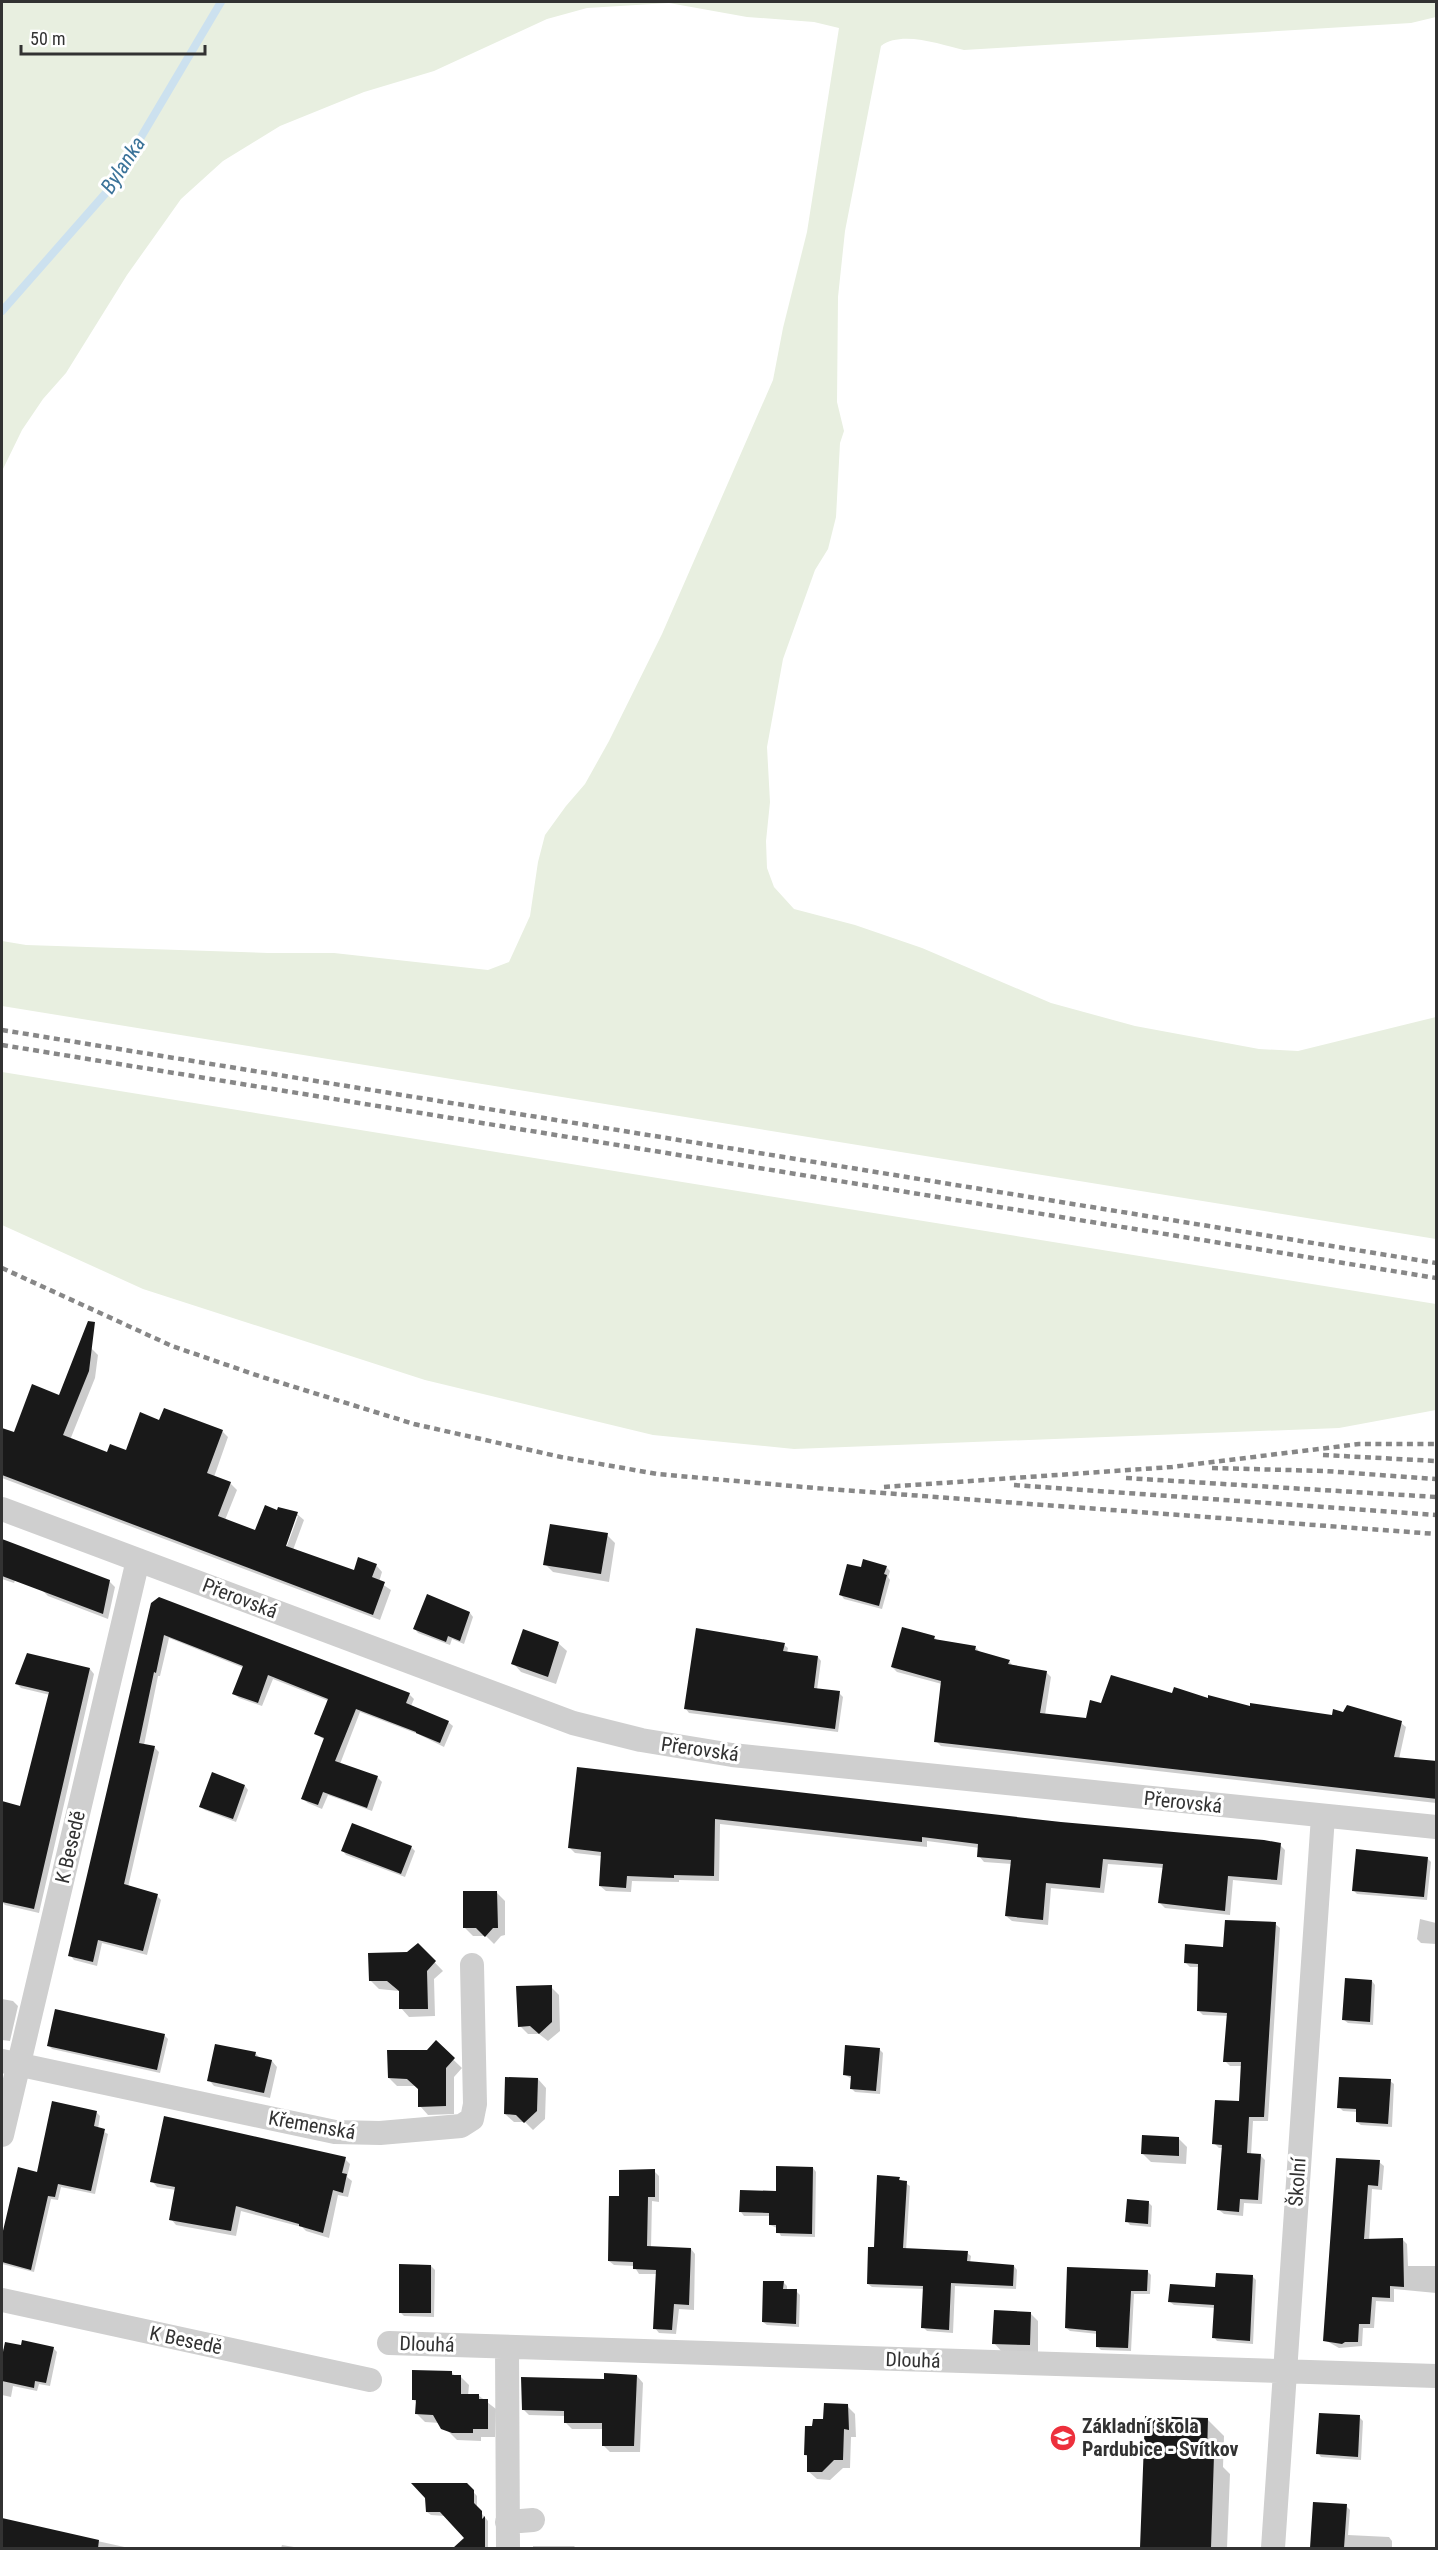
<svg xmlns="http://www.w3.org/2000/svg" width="1438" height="2550" viewBox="0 0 1438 2550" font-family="'Roboto Condensed',sans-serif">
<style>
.green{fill:#e8efe0}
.shadow{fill:#0003;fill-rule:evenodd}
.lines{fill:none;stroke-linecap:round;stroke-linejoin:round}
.stream{stroke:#cce1ef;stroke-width:8}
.building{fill:#191919}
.minor{stroke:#cfcfcf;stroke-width:24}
.rail{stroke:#878787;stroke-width:4.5;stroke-dasharray:6 4.5;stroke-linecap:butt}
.labels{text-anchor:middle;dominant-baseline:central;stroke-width:6;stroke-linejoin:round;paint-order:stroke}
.street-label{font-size:20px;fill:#323232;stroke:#fff}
.poi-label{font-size:20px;font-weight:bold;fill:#323232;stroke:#fff;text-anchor:start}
.water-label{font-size:21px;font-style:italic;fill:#3b7399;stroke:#fff}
</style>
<rect width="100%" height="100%" fill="#fff"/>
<path class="green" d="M2,2H1436V17L1411,23L964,50C941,45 902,30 881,46L845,231L838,297L837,402L844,431L840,443L836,517L828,549L815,570L783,659L767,747L770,802L766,841L767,868L774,887L794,909L855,925L922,948L1051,1003L1135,1026L1259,1049L1298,1051L1436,1017V1239L2,1006V941L26,945L268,953H334L488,970L509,962L530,916L538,862L545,835L566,806L585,784L609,741L662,634L773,380L783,328L807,232L839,28L814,22L747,17L669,3L587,8L547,19L434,71L364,92L280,126L223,161L181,199L127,275L66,373L43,399L22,430L2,471Z
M2,1072L1436,1304V1410L1339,1428L794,1449L653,1435L425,1380L143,1289L2,1225Z"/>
<path class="shadow" d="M91,1348L98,1355L95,1378L70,1440L107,1453L127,1452L160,1422L222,1431L228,1437L214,1477L230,1483L237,1490L225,1520L256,1532L278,1512L297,1514L304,1520L293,1550L355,1572L376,1565L382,1572L379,1582L391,1590L380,1620L2,1478V1429L15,1434L60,1397ZM295,1516H298L284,1554L282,1553Z
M607,1535L615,1543L609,1582L553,1572L545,1564Z
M2,1540L20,1547L26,1553L14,1583L2,1579Z
M886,1567L890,1571L888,1577L890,1580L882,1609L844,1599L841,1595L862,1569Z
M109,1581L115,1587L108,1619L48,1596L42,1590Z
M152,1604L409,1694L414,1699L411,1706L448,1722L453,1726L444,1747L418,1734L360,1712L340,1764L377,1777L382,1782L372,1811L328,1795L322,1809L308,1803L303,1799L325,1740L316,1734L329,1701L273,1679L262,1706L239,1698L234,1694L244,1668L169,1638L160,1676H158L144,1745L154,1747L159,1752L128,1887L157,1896L161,1900L147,1955L102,1943L97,1966L74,1960L70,1955Z
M470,1613L473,1617L464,1644L452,1639L450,1645L418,1633L415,1629Z
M934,1637L938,1641L975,1647L980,1652L1009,1661L1014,1667L1046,1672L1051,1677L1045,1715L1087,1720L1102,1705L1173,1695L1251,1707L1401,1723L1406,1727L1399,1759L1436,1763V1803L941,1746L936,1741L942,1684L897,1672L892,1667Z
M558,1643L567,1651L556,1684L521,1672L513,1663Z
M784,1645L788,1648L787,1653L818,1657L821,1661L817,1690L839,1693L843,1697L838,1732L689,1713L686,1709Z
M90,1669L94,1674L39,1913L5,1905L2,1902L6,1876L2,1875V1803L21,1808L50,1695L21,1688L17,1684Z
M578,1769L1060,1823L1280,1845L1285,1850L1282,1885L1233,1880L1230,1915L1165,1908L1160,1903L1164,1868L1108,1864L1104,1893L1051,1888L1048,1925L1012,1921L1006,1916L1012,1864L984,1862L979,1856L980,1848L927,1841V1847L720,1824L719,1881L679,1880V1882L632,1881L631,1892L606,1891L600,1886L602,1856L575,1853L570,1848Z
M245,1786L248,1790L236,1822L205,1810L201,1807Z
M411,1847L415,1851L405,1877L346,1855L343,1851Z
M1427,1858L1431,1862L1427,1900L1357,1894L1353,1890Z
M497,1893L505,1901V1935L501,1936L494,1944L486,1936H473L465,1928Z
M1420,1919L1436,1923V1944L1421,1943L1417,1939Z
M1275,1924L1280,1928L1268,2121H1253L1251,2155H1260L1265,2160L1262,2204L1244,2203L1243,2216L1224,2214L1219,2210L1223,2148H1219L1214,2143L1241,2102L1242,2066H1230L1225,2061L1228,2016L1203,2015L1198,2010L1200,1967H1190L1185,1962L1225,1948Z
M418,1945L443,1971L434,1979L435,2016L409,2017L401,2008L399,1991L379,1989L370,1980Z
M1372,1981L1375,1985L1373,2025L1348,2023L1344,2020Z
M551,1987L559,1995L560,2031L548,2041L539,2034H528L520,2026Z
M2,1999L13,2001L18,2006L10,2041L2,2040Z
M164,2035L168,2039L160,2073L52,2049L48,2045Z
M436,2043L462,2068L454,2077V2114L428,2115L420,2106L419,2089L417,2086H397L389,2078L428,2052Z
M879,2049L883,2053L880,2094L855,2092L851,2088L852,2079L845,2075Z
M255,2053L260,2058L272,2061L277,2067L270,2098L214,2086L209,2080Z
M538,2079L546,2088L545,2119L533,2130L525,2122H514L505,2114Z
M1390,2081L1394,2084L1392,2127L1361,2125L1357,2122L1358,2112L1343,2111L1339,2107Z
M96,2112L100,2116L98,2129L108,2134L95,2194L61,2187L58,2200L51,2199L34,2272L2,2264V2241L19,2169L38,2174Z
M1179,2139L1187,2147L1186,2164L1151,2162L1142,2153Z
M345,2159L350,2164L347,2177L352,2181L348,2197L338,2195L329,2238L306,2231L302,2227L241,2211L236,2236L176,2225L171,2219L176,2190L157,2187L152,2181Z
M1337,2159L1379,2162L1384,2166L1382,2190L1372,2189L1369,2241L1402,2239L1407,2244L1408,2266H1436V2293L1394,2289V2302L1376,2301L1374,2328H1363L1362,2346L1339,2348L1325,2340Z
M813,2168L816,2172L815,2237L781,2236L777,2228L770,2225V2216H744L741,2212L777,2193Z
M654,2171L659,2176V2202L652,2201L651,2248L691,2249L695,2254L694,2310L679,2309L676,2334L659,2333L655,2328L658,2274H639L634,2266L614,2265L609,2261L621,2198Z
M899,2179L910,2186L906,2250L967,2253L971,2256L970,2263L1014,2266L1017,2270L1016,2289L955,2286L953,2333L927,2331L923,2327L925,2289L872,2287L868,2284L875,2249Z
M1149,2203L1152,2206L1151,2227L1130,2225L1127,2221Z
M431,2266L435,2270L434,2317L404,2316L400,2312Z
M1147,2271L1151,2275L1150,2294H1134L1131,2351L1101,2350L1097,2346L1098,2334L1070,2331L1066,2328Z
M1252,2276L1256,2280L1253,2344L1217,2341L1214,2337L1215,2308L1174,2305L1170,2302Z
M783,2282L787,2286V2290L796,2291L800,2295L799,2327L767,2325L763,2322Z
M1030,2313L1038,2321V2352H1002L994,2343Z
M53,2348L57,2352L50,2386L39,2384L37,2391L13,2386L11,2397L2,2395V2349Z
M451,2372L455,2376H460L469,2385L468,2396L478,2395L496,2409L495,2437H481V2441L457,2440L440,2423L425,2422L417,2414V2403L413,2399Z
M637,2376L643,2383L640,2452H610L603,2445L604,2429H572L565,2422V2416L529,2415L523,2409L605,2381Z
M847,2406L855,2414L856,2437H851L850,2468H843L830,2480L817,2479L808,2471L809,2458L805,2455L814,2427Z
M1146,2417L1207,2419L1224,2436L1223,2467L1230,2474L1227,2548H1141Z
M1359,2417L1363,2421L1361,2460L1321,2457L1318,2453Z
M466,2484L477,2496V2508L488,2521V2548H456L466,2538L445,2516L431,2515L427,2512Z
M1314,2504L1346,2506L1350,2510L1348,2535L1389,2537L1392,2541V2548H1312Z
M2,2520L129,2548H2Z
M282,2545L300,2548H281Z
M533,2546H574L576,2548H533Z"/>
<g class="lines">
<path class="stream" d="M2,311L112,186L221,2"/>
</g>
<path class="building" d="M88,1321L95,1322L89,1371L63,1435L107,1452L110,1444L126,1450L140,1412L159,1420L164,1408L223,1430L207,1473L231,1482L218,1516L255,1530L265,1505L277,1510L278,1507L298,1512L286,1546L354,1570L358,1557L377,1564L372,1577L385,1582L373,1615L2,1475V1428L14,1432L32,1384L59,1395Z
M550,1524L608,1533L601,1574L543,1565Z
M2,1539L110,1580L103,1614L2,1576Z
M863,1559L887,1566L884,1574L887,1575L879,1606L839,1595L847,1564L861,1567Z
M427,1594L470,1612L460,1641L448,1636L446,1642L413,1629Z
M159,1597L410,1693L406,1703L449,1721L440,1743L416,1733V1732L356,1709L335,1761L378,1776L367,1808L323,1792L318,1805L301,1799L324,1738L314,1734L328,1699L268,1675L258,1703L232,1694L243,1666L164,1635L156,1673L154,1672L139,1743L155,1746L124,1884L158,1894L143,1951L98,1940L93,1962L68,1956L151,1603Z
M902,1627L935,1636L934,1639L976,1646L975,1650L1010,1660L1008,1664L1047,1671L1040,1713L1086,1718L1090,1700L1101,1703L1111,1675L1172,1693L1174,1687L1208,1698V1695L1250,1706V1703L1332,1715L1333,1709L1343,1712L1347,1705L1402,1721L1394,1757L1437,1761V1799L934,1742L941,1681L891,1667Z
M696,1628L785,1643L783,1651L818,1656L814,1688L840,1691L835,1729L684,1709Z
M523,1629L559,1642L548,1677L511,1664Z
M27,1653L90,1668L34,1909L2,1902V1801L20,1806L49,1692L15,1684Z
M577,1767L1061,1822L1264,1840L1281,1843L1277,1880L1228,1876L1225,1911L1158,1903L1163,1864L1103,1859L1100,1888L1046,1883L1043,1920L1005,1916L1011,1860L977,1857L978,1844L922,1837V1842L715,1819L714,1876L674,1875V1878L627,1876L626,1888L599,1886L601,1852L568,1848Z
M212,1772L245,1785L233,1819L199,1807Z
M352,1823L412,1846L401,1874L341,1851Z
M1356,1849L1428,1857L1424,1897L1352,1891Z
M463,1891H497L498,1928H493L485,1937L476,1928H463Z
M1225,1920L1276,1922L1264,2117H1249L1247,2153L1261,2154L1258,2200L1240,2199L1239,2212L1217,2210L1222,2145L1212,2144L1215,2100L1239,2101L1241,2062H1223L1227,2013L1197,2011L1198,1964L1184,1963L1185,1944L1223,1947Z
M418,1943L436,1961L427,1971L428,2009H399V1991L387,1981H369L368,1953L407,1952Z
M1345,1978L1372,1980L1370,2022L1342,2020Z
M552,1985V2022L539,2034L530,2026L518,2027L516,1986Z
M55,2009L165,2034L157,2070L47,2046Z
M436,2040L455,2058L446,2068V2106L418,2107V2089L407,2079L388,2078L387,2050H427Z
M215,2044L256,2052L255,2056L272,2060L264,2093L207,2081Z
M845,2045L880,2048L876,2091L850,2089L851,2076L843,2075Z
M505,2077L538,2078L537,2111L524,2123L516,2115L504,2114Z
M1339,2077L1391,2079L1388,2124L1356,2122V2109L1337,2108Z
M52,2101L97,2111L94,2126L105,2129L91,2191L58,2184L55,2197L48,2196L31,2270L2,2262V2235L18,2167L37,2172Z
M164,2116L346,2157L342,2173L347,2174L343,2193L333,2190L323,2233L299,2226V2224L236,2206L231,2231L169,2220L175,2187L150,2182Z
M1142,2135L1179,2137V2156L1141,2154Z
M1336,2158L1380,2160L1378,2186L1368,2185L1364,2239L1403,2238L1404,2287L1390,2286V2298L1372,2297L1370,2324H1359L1358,2342H1345L1342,2344L1323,2341Z
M776,2166L813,2167L812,2234L776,2233V2225H769V2213L739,2212L740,2190L776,2191Z
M655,2169V2197H648L647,2246L691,2248L689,2305L674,2304L672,2330L653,2329L656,2270L633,2269V2262L608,2261L609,2196H619V2170Z
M877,2175L900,2177L899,2180L907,2181L903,2248L968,2251L967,2261L1014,2265L1013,2286L951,2283L949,2330L921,2328L923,2286L867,2284L868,2247H874Z
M1127,2199L1149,2201L1148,2224L1125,2222Z
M399,2264L431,2265V2313H399Z
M1067,2267L1148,2270L1147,2291H1131L1128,2348L1096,2347V2331L1065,2328Z
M1216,2273L1253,2275L1250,2341L1212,2338L1214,2305L1168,2302L1170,2284L1215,2287Z
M763,2281H784L783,2289H797L796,2324L762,2322Z
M994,2310L1031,2312L1030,2345L992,2344Z
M22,2340L54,2347L46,2383L35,2381L34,2388L2,2381V2357L5,2342L21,2345Z
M412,2370L452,2371V2375H461V2394H479V2399H488V2429H473V2433H452L441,2429L433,2415L415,2414L416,2400H412Z
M604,2373L637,2375L634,2446H602V2423H564V2411L522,2410L521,2377L604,2379Z
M824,2403L848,2404L849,2430L844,2429L843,2460H834L822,2472H807V2455H804L805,2426H812L813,2419H823Z
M1319,2413L1360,2415L1358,2457L1316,2454Z
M1145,2416L1208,2418L1207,2455H1214L1211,2548H1140Z
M411,2483H467L474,2490V2503L482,2511V2519L485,2516V2548H453L464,2538L440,2512H426L425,2498Z
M1313,2502L1347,2504L1344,2548H1310Z
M2,2518L99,2540L98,2548H2Z"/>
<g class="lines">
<path class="minor" d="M2,1509L573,1723L641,1740L732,1755L1436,1827
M2,2061L335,2132L380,2133L461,2126L472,2119L475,2104L472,1965
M2,2135L138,1560
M2,2300L370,2380
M389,2343L1436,2376
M507,2347L508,2548
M507,2522L533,2520
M1273,2548L1323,1816"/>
<path class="rail" d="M2,1030L1436,1263
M2,1045L1436,1278
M2,1268L172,1346L259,1376L414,1424L561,1457L657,1474L815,1488L1436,1534
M1323,1455L1436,1461
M1212,1468L1325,1471L1436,1479
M1126,1478L1436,1497
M1014,1485L1436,1515
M884,1487L1172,1467L1359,1444H1436"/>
</g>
<defs>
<symbol id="school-disc" viewBox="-11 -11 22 22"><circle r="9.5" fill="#ed303c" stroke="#fff"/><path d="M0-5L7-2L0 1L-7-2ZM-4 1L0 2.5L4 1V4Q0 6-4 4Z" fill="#fff"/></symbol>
</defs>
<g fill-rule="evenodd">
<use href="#school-disc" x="1048" y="2423" width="30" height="30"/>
</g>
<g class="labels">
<g class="street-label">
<text transform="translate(240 1598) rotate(21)">Přerovská</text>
<text transform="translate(700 1749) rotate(8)">Přerovská</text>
<text transform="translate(1183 1802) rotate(6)">Přerovská</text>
<text transform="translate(70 1847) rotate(-77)">K Besedě</text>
<text transform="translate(312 2125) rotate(10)">Křemenská</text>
<text transform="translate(1297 2182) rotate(-86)">Školní</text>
<text transform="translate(186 2340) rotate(12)">K Besedě</text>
<text transform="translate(427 2344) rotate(2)">Dlouhá</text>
<text transform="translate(913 2360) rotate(2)">Dlouhá</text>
</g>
<g class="poi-label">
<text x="1082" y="2426">Základní škola<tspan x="1082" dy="23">Pardubice - Svítkov</tspan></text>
</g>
<g class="water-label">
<text transform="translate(123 165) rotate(-57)">Bylanka</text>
</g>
</g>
<rect width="1438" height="2550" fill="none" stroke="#323232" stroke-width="6"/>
<path d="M21 45v9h184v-9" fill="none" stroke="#323232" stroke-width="3"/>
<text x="30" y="45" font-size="18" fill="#323232" stroke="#ffffff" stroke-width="4.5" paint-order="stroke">50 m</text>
</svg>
